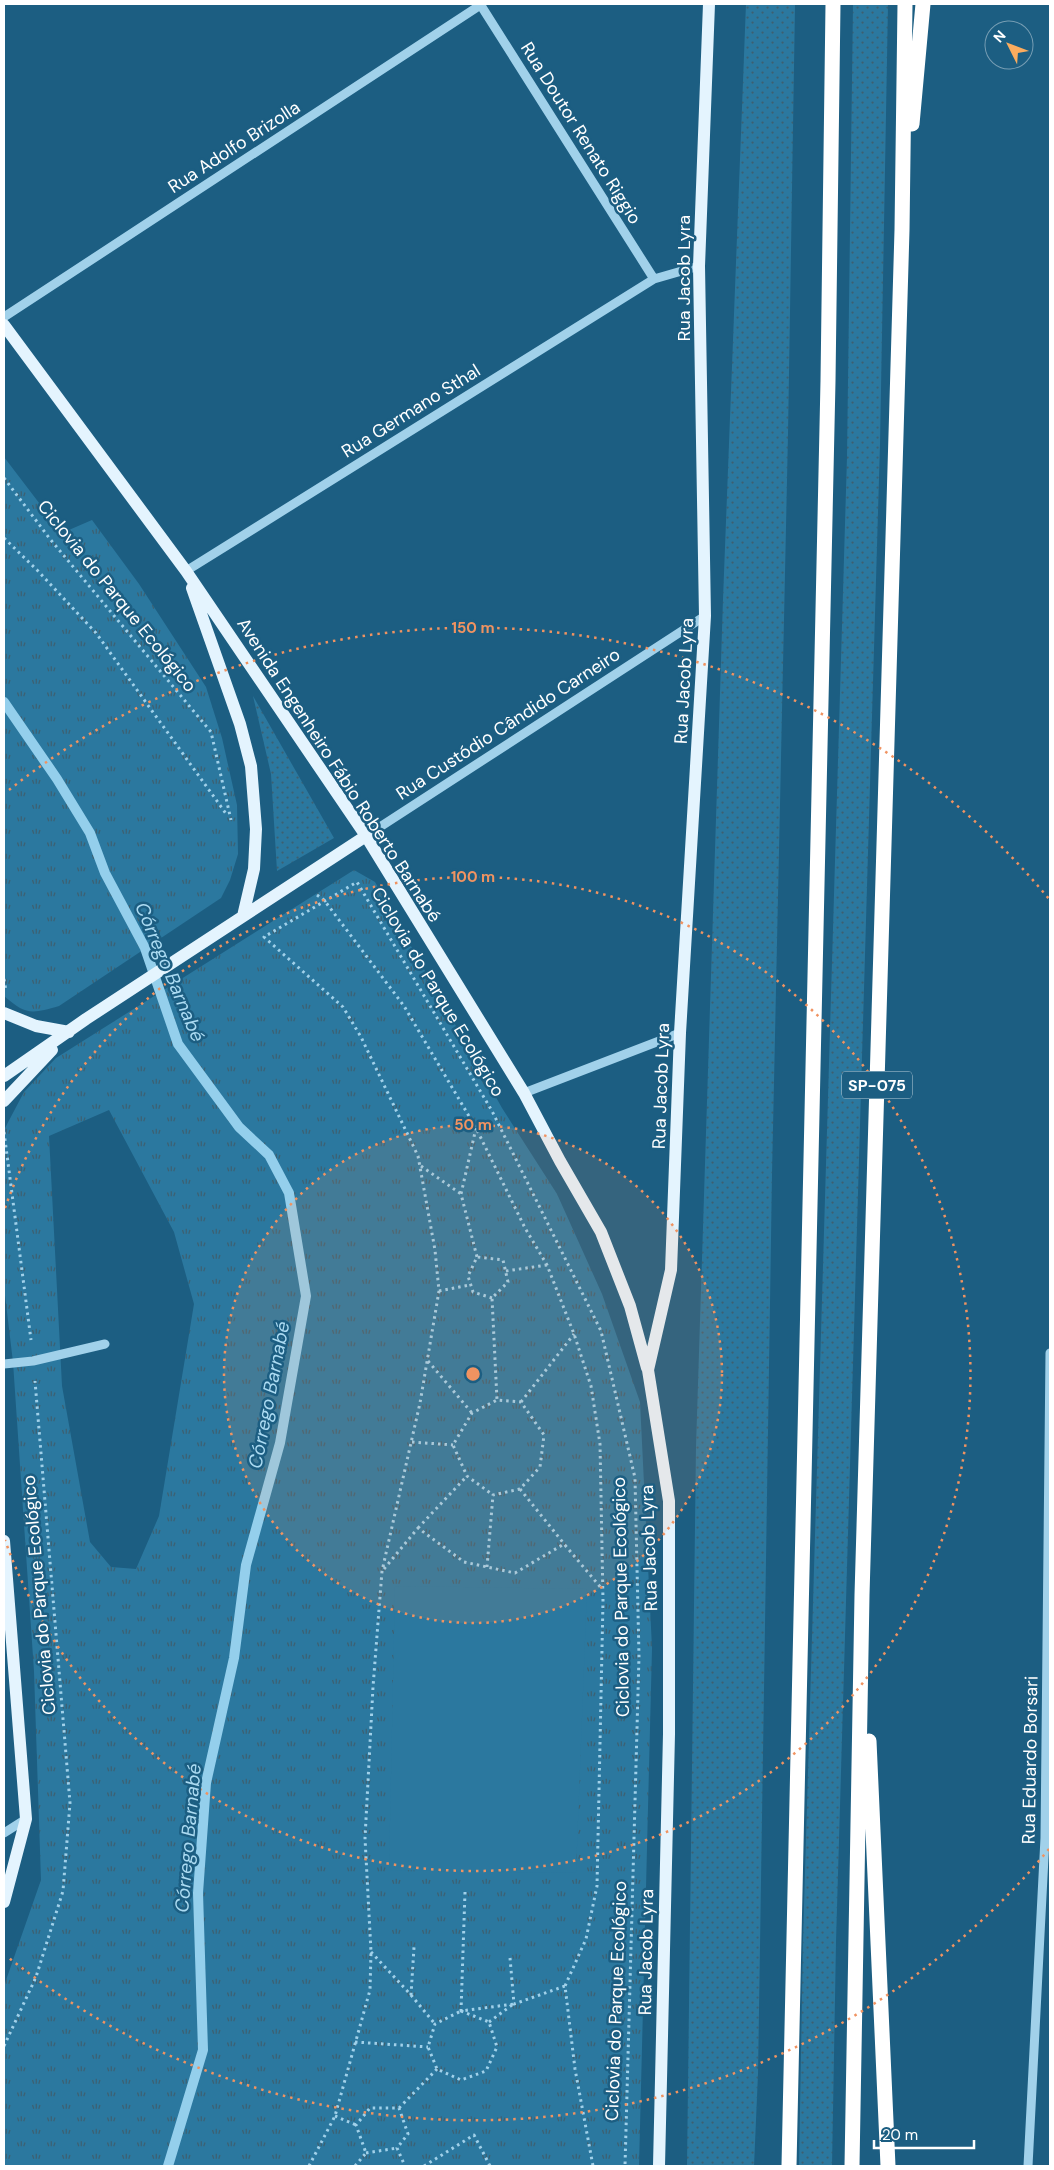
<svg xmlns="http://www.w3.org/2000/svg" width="1054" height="2170" viewBox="0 0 1054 2170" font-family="'DM Sans',sans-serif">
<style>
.grass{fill:url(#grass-dots)}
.park{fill:url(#park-tufts);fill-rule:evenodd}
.pitch{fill:#2b789f}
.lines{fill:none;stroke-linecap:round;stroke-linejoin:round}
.stream{stroke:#94cfec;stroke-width:10}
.path{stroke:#a1d1ea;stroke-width:3;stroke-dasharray:2.5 4;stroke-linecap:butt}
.minor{stroke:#a1d1ea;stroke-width:9}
.major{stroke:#e4f4fe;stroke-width:12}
.highway{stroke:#fff;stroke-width:15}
.ring{fill:none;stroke:#f09361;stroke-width:2.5;stroke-dasharray:2.5 5}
.labels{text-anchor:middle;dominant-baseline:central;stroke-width:5;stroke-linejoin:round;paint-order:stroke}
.shield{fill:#1c5e82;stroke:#bbcfda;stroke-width:1}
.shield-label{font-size:16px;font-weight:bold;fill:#fff}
.street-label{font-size:18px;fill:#fff;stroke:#1c5e82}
.water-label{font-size:19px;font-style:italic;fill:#acdbf2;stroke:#1c5e82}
.centre{fill:#f09361;stroke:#1c5e82;stroke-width:2.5}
.ring-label{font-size:15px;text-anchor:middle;font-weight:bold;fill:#f09361;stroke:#1c5e82;stroke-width:5;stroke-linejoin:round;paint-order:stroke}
</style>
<defs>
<pattern id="grass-dots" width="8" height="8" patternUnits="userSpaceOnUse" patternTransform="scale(1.25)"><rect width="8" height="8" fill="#2b789f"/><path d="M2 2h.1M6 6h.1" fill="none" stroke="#3d6071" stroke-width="1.8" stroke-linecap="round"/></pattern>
<pattern id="park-tufts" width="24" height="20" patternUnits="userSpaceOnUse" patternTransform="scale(1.25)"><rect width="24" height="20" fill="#2b789f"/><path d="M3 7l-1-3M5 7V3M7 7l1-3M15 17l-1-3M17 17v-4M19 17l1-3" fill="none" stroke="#3d6071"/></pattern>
</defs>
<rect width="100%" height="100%" fill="#1c5e82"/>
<path class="grass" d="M746,4H795L788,434L772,1174L758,2074L754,2166H687L696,1447L723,599Z
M853,4H888L880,444L836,1942L832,2166H799L803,1940L847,457Z
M253,696L334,838L277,871L271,774Z"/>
<path class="park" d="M4,457L62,533L92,520L139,584L206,687L222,738L237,805L238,854L230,880L221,898L59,1006C31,1014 26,1015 4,996Z
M354,870L375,882L502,1108L557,1194L602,1294L640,1402L652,1648L639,2166H4V1986L41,1880L34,1671L13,1362L4,1287V1130L24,1092L56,1058ZM109,1110L174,1232L194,1304L159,1516L136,1569L111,1567L90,1542L62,1386L49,1136Z"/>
<path class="pitch" d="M395,1586L587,1589L576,1873L389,1870Z"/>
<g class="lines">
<path class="stream" d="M4,702L57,779L90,833L105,873L145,948L178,1044L239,1127L269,1155L289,1193L306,1296L280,1443L246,1565L234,1658L206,1783L198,1893L203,2050L168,2166"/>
<path class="path" d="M4,478L50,539L211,732L231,820
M4,538L38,571L96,633L227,815
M317,895L324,900L404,1006L476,1128L525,1228L547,1265L574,1334L591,1386L600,1444L603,1601L597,1886L586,1939L565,1986L575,2069L593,2166
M4,979L6,991
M476,1128L461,1194L477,1257
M4,1132L31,1340
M421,1166L461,1194
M506,1271L547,1265
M439,1291L470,1285
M492,1298L473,1292L468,1276L477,1257L503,1260L508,1282L492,1298L497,1400
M428,1361L472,1413
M521,1402L574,1334
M412,1442L453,1445
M520,1489L565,1545
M418,1528L467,1476
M487,1567L493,1495L520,1489L540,1467L544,1435L521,1402L497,1400L472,1413L453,1445L467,1476L493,1495
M384,1569L418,1528L464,1562L515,1573L564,1544L602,1589
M465,1892L461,2011L514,2004
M371,1952L411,1995L414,1947
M510,1958L514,2004L565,1986
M411,1995L435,2024
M461,2011L489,2022L497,2047L486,2071L461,2080L437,2069L428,2047L435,2024Z
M489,2022L512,2005
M355,2042L428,2047
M4,2046L36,1977L63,1891L70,1803L35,1381
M399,2108L437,2069
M335,2116L356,2125
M366,2153L397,2148
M309,2166L335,2116L370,1990L371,1952L365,1838L373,1687L382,1571L420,1403L439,1291L435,1250L418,1156L361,1037L343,1007L264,937L357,882L492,1111L601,1331L635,1478L639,1656L625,2166
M355,2166L366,2153L356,2125L370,2108H399L408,2134L397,2148L405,2166
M424,2166L474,2135L490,2166"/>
<path class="minor" d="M480,4L654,279
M4,317L482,4
M186,571L654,279L699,266
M366,836L705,616
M524,1093L680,1033
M4,1364L33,1361L105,1344
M4,1833L26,1819
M1028,2166L1045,1838L1050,1353"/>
<path class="major" d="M4,325L186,571L366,836L524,1093L560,1161L601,1232L630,1306L647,1368
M192,588L240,724L251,766L256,829L254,869L243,916
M4,1013L36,1026L69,1032
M4,1076L86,1019L366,836
M4,1101L52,1050
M4,1541L26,1819L4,1902
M659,2166L669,1734V1501L648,1370L671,1270L680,1033L705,616L699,266L709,4"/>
<path class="highway" d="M912,124L923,4
M869,1741L888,2166
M789,2166L828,381L833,4
M852,2166L862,1595L902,230L905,4"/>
</g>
<circle cx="473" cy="1374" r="249" fill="#f09361" fill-opacity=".12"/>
<g class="ring">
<circle cx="473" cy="1374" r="249"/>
<path d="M5 1208A497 497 0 1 1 5 1540"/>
<path d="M1049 1849A746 746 0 0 1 9 1958M9 790A746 746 0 0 1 1049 899"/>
</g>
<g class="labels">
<rect class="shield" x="842" y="1071.5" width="70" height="27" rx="4"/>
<g class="shield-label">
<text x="877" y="1085">SP-075</text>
</g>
<g class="street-label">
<text transform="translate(581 133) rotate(58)">Rua Doutor Renato Riggio</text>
<text transform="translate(234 147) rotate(-33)">Rua Adolfo Brizolla</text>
<text transform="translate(684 278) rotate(-90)">Rua Jacob Lyra</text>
<text transform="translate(411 411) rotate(-32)">Rua Germano Sthal</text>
<text transform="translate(117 596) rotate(51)">Ciclovia do Parque Ecológico</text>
<text transform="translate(684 681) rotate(-87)">Rua Jacob Lyra</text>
<text transform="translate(508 724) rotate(-33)">Rua Custódio Cândido Carneiro</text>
<text transform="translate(339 770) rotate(57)">Avenida Engenheiro Fábio Roberto Barnabé</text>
<text transform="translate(438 992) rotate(59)">Ciclovia do Parque Ecológico</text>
<text transform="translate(661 1086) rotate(-88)">Rua Jacob Lyra</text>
<text transform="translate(649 1548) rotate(-92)">Rua Jacob Lyra</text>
<text transform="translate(39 1595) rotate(-95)">Ciclovia do Parque Ecológico</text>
<text transform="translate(621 1597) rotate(-91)">Ciclovia do Parque Ecológico</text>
<text transform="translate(1030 1760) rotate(-89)">Rua Eduardo Borsari</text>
<text transform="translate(646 1952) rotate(-89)">Rua Jacob Lyra</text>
<text transform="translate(616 2001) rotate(-88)">Ciclovia do Parque Ecológico</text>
</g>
<g class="water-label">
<text transform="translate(170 972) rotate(67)">Córrego Barnabé</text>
<text transform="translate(269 1395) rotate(-79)">Córrego Barnabé</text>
<text transform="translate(188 1838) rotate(-85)">Córrego Barnabé</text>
</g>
</g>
<circle cx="473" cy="1374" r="8" class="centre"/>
<g class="ring-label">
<text x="473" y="633">150 m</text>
<text x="473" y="882">100 m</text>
<text x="473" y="1130">50 m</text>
</g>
<rect width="1054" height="2170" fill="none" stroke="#ffffff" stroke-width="10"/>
<g transform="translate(1009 45) rotate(312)"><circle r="24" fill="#1c5e82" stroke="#779eb4"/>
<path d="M0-4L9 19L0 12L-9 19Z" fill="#fbac5e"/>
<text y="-8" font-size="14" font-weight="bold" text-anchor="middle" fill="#ffffff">N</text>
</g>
<path d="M874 2140v8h100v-8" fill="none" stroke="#ffffff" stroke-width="2.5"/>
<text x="882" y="2140" font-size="15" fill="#ffffff" stroke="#1c5e82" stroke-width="4" paint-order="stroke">20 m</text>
</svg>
